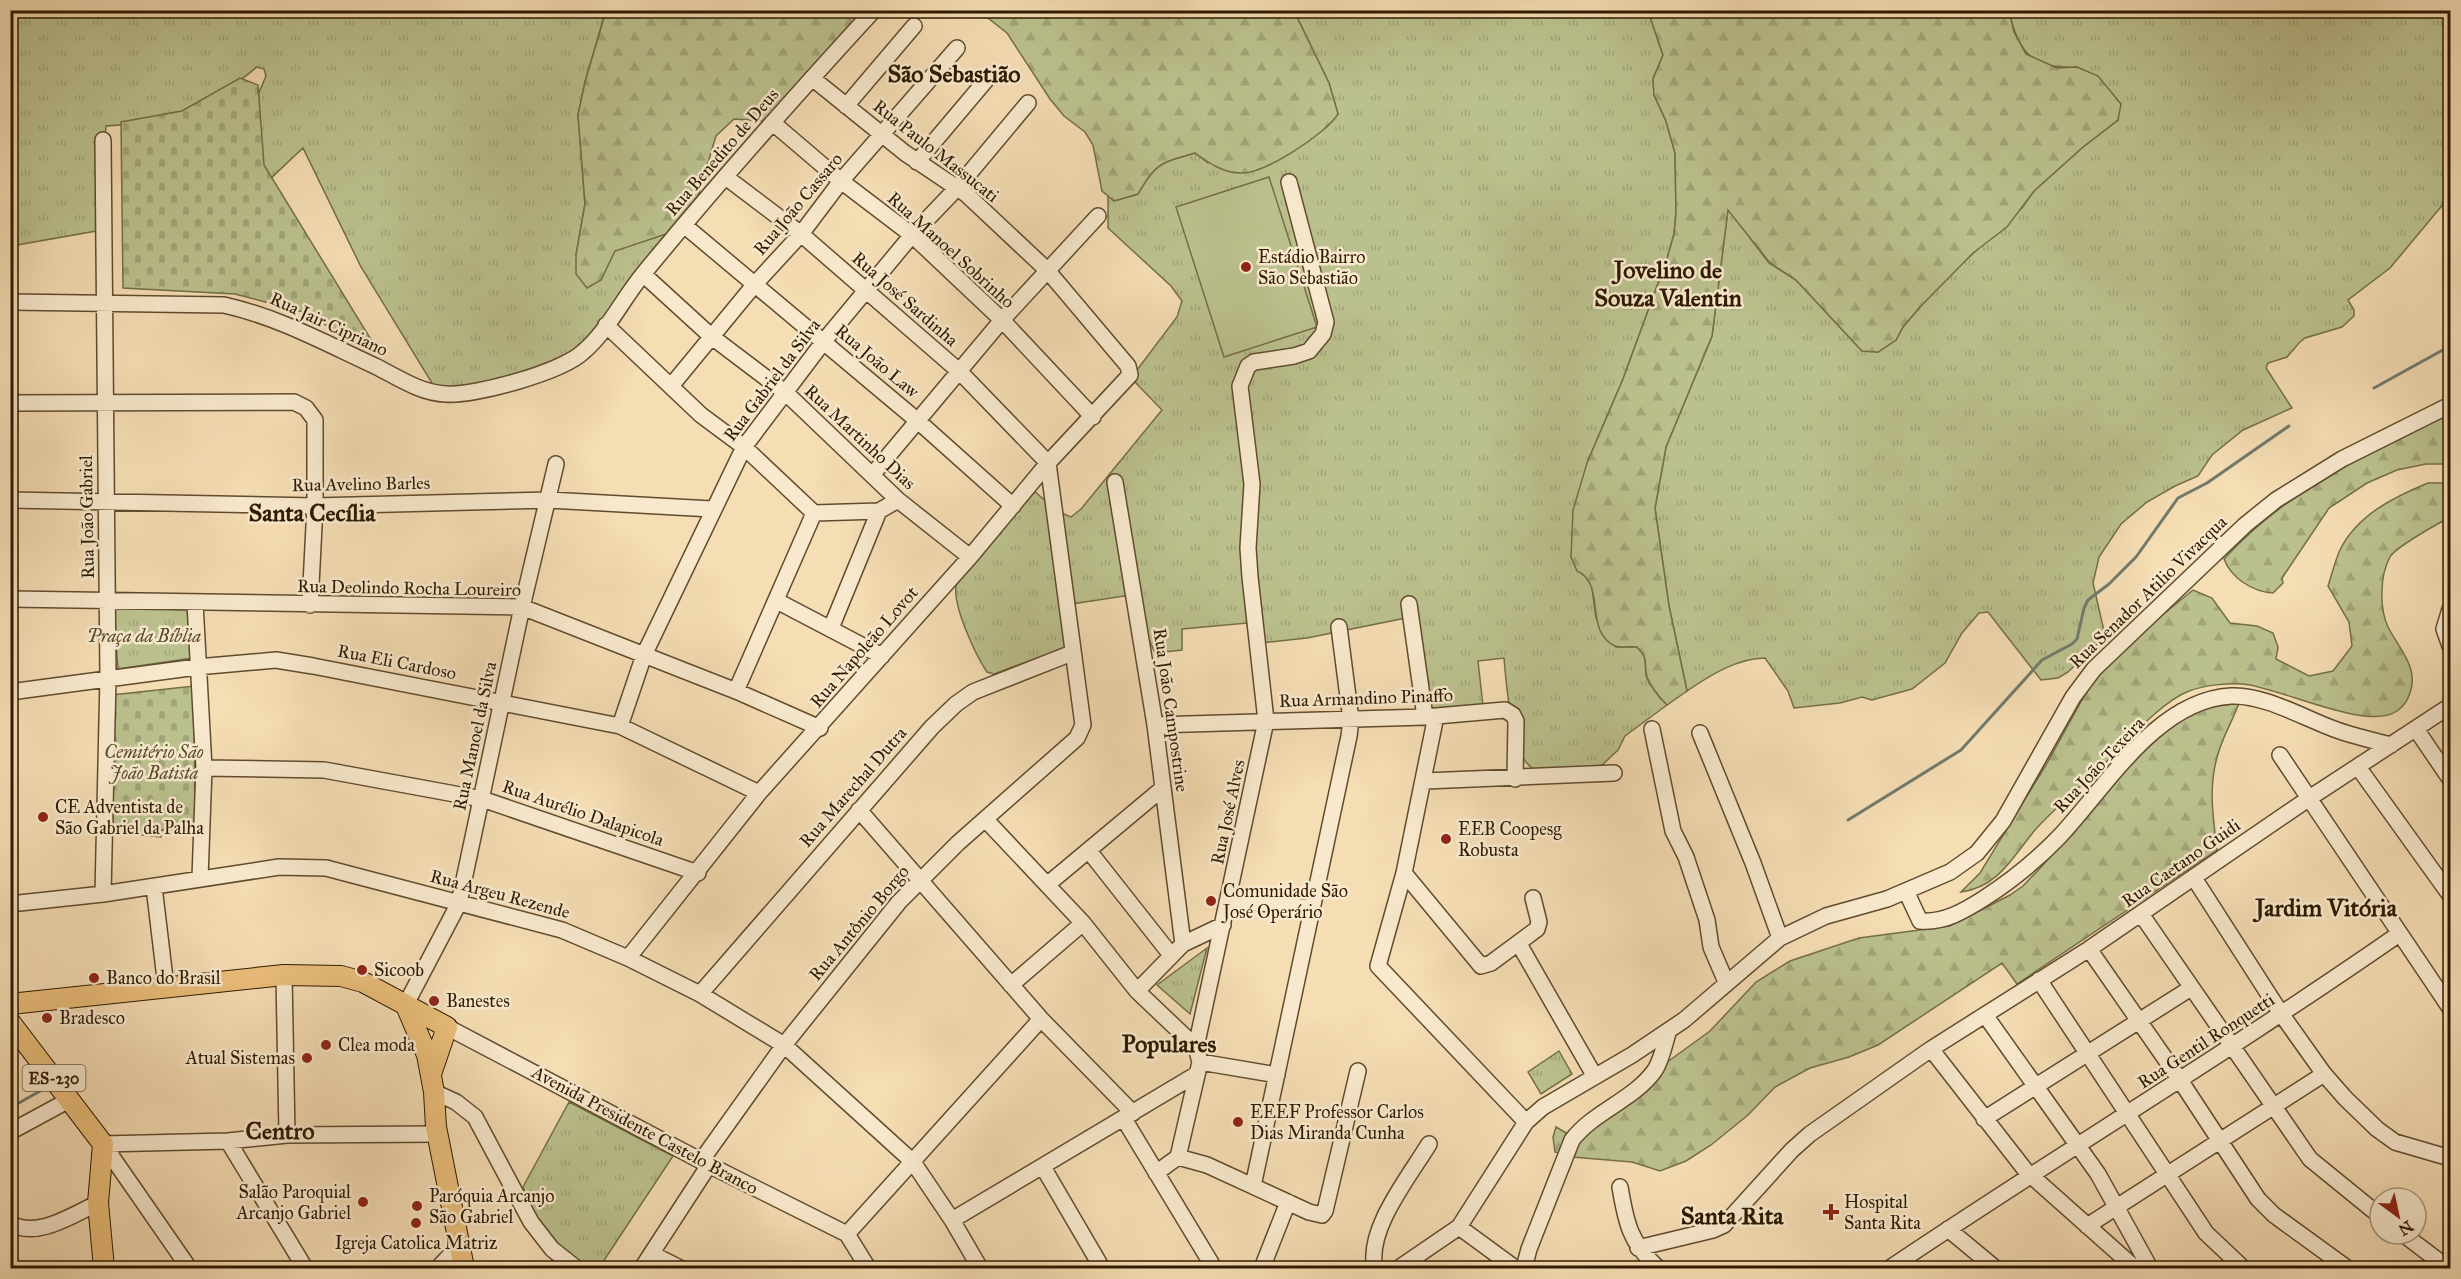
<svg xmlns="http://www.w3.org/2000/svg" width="2461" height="1279" viewBox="0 0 2461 1279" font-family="'IM FELL Great Primer',serif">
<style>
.grass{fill:url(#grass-tufts);stroke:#746e47;stroke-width:1.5}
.forest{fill:url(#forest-firs);stroke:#746e47;stroke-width:1.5}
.cemetery{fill:url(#cemetery-stones);stroke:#746e47;stroke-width:1.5}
.garden{fill:#bbc18e;stroke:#746e47;stroke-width:1.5}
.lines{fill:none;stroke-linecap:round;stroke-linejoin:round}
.stream{stroke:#717a6d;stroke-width:3}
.minor-casing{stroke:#604b2d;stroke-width:18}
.major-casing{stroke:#2e1a00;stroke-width:22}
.minor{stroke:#f8e9ce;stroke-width:15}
.major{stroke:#eabe7a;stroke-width:20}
.poi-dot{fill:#8f2418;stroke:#f8e9ce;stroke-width:2}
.labels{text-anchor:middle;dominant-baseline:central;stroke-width:5;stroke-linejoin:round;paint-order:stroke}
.shield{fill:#f8e9ce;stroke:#6b583e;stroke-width:1.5}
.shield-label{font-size:16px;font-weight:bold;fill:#2e1a00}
.street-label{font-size:18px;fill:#2e1a00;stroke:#f8e9ce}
.poi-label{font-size:18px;fill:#2e1a00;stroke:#f8e9ce;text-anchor:start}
.park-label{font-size:18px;font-style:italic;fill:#584c2b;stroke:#f8e9ce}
.district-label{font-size:24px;font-weight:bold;fill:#2e1a00;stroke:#f8e9ce}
</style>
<defs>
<pattern id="grass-tufts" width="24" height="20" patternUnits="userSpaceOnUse" patternTransform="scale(1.5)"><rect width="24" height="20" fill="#bbc18e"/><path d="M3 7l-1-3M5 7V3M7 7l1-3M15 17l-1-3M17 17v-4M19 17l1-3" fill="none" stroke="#a1a579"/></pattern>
<pattern id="forest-firs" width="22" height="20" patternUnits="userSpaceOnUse" patternTransform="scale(1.5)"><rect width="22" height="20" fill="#bbc18e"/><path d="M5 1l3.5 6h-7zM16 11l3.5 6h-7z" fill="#a1a579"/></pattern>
<pattern id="cemetery-stones" width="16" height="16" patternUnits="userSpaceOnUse" patternTransform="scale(1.5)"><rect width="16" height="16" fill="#bbc18e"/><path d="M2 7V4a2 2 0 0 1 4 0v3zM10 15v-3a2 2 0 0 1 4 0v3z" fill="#a1a579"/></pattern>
</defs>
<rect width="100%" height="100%" fill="#f5ddb4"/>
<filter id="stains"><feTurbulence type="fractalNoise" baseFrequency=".00333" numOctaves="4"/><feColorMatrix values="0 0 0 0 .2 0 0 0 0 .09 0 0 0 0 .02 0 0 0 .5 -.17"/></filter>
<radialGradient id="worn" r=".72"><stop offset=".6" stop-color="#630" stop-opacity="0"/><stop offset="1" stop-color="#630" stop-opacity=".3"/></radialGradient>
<path class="grass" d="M606,10L585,82L578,115L585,204L576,255L601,280L614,251L668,232L669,249L593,348L567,371L509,383L438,393L361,267L303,148L252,196L248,118L266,76L264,69L257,67L223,94L174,121L106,126L96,231L11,246V11Z
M1294,11H1648L1663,55L1653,79L1654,95L1666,121L1675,153L1676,213L1674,234L1667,259L1623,379L1587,463L1571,557L1591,581L1596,618L1616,647H1637C1649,659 1644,660 1646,675C1648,685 1660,697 1667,705L1625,736L1618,750L1602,765L1581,771L1540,774C1535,771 1530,767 1526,762C1511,743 1506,683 1504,658L1478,661L1483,706L1422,714L1406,618L1307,638L1252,644L1247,623L1182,629V650L1155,653L1133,604L1124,596L1072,604L1071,645L994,674L987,672C975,654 953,607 956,585L1033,490L1057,511L1071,517L1081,509L1162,410L1131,378L1177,317L1182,301L1171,286L1108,228V196L1114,201L1138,194C1156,162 1161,163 1195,153L1208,163L1338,114L1329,83Z
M2009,11H2450V135L2444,146L2450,153V196L2390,268L2348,300L2354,310V316L2342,327L2305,338L2299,343L2287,357L2268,363L2266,368L2292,408L2243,430L2212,455L2198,476L2175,486L2147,502L2121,524L2099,557L2093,583L2104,631L2102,640L2068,672L2058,678L2041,680L1988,612L1979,613L1962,633L1945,663L1912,689L1872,700L1862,697L1840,703L1794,708L1788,691L1765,658C1737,658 1709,676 1687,691L1669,606L1655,508L1666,447L1712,336L1728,209L1769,263L1796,280L1862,351L1878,352L1896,340L1903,327L1920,307L1952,273L2022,208L2034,191L2083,147L2118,120L2077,67C2032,70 2018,52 2009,11Z
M113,606L188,610L192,658L118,669Z
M1207,948L1190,1014L1157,985Z
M1559,1051L1572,1074L1541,1094L1528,1072Z
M569,1102L673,1156L599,1268H582L552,1246L528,1205L523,1187Z"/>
<path class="forest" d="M606,11H865L778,109L762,121L734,119L716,136L698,196L676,226L666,234L615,251L601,280L587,288L576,274V255L585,204L578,115L585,82Z
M979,11H1294L1329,83L1338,114C1326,134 1264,174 1241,173C1223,173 1209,163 1195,153C1161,163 1156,162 1138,194L1114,201L1102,191L1093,145L1085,132L1064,116L1050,99L1007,33Z
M1648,11H2009L2014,32L2026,54L2057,68L2077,67L2098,76L2121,104L2118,120L2083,147L2034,191L2007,227L1973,253L1920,307L1903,327L1896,340L1878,352L1862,351L1796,280L1770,263L1728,210L1712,336L1666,447L1655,508L1669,606L1687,691L1667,705C1659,697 1651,687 1647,677C1643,663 1650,660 1637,647C1631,646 1620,648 1615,646C1583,631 1607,584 1577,571L1571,557L1573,510L1587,463L1623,379L1667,259L1674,234L1676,213L1675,153L1666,121L1654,95L1653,79L1663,55Z
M2450,414V464H2426L2397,470L2367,483L2329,508L2282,578L2283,583L2273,593C2253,592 2231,578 2224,559C2287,490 2367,452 2450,414Z
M2428,483H2450V517C2438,524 2396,546 2390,557C2380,575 2379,608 2388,627C2399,649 2419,667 2410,693C2408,699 2403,707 2397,711C2367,732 2279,687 2243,684C2227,683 2205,685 2189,691C2160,702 2124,745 2101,767C2079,788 2055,808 2035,830C2013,856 1999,887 1961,892L1980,873L2046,765L2088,689L2122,648L2193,590L2212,598L2230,623L2257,626L2273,633L2278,647L2276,659L2309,676L2333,671L2352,646L2349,622L2328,586C2332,574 2335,561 2340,550C2357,515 2394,497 2428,483Z
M2239,703C2233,720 2223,736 2218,754C2208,786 2213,817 2217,850L2017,984L2002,963L1878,1045L1849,1057L1810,1068L1775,1087L1748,1115L1711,1145L1686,1161L1660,1171L1632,1162L1572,1157L1555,1152L1553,1137L1556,1127L1568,1134L1710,1031L1756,982L1790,961L1859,938L1950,926L2010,895L2023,886L2043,865L2148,742L2183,718L2209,707Z"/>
<path class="cemetery" d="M240,78L258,85L264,165L373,343L358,345L307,313L235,294L123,288L121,122L182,111Z
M194,686L195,829L162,830L161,837L113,832L112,695Z"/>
<path class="garden" d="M1269,177L1317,327L1224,357L1176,207Z"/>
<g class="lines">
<path class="stream" d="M2374,388L2450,346
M1848,820L1961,750L2042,660L2072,644L2077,639L2084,608L2088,600L2109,584L2136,557L2178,498L2207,483L2289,426
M10,1108L49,1086"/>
<defs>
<path id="minor" d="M846,106L914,26
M773,123L841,181L912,235L1002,320L1093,417
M917,162L987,79
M685,226L919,422L1013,506
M643,274L712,337L786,393L898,500L970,557
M10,302L224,305C278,317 325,343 375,366C397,377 420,393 446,394C475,396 562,372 583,352C608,331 623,298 644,273C718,183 795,96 874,10
M606,325L701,415L744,447L814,513L879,511L898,500
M671,386L755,284L801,234L841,181L957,48
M10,403L294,402L306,408L315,420V506L310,605
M873,474L1002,320L1098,216
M1115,482L1155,725L1183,944
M10,500L315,506L549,500L712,509
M10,599L522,607L736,691L820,728
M777,601L882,656
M195,603L204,768L200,878
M1409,604L1425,717
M2450,609L2444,629L2450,646
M831,628L879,511
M736,691L814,513
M10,692L197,667L276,660L313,666L620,726L759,793
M1436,716L1404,873L1378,966L1526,1122
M1155,725L1425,717L1505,710L1513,715L1516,721L1515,779
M620,726L644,655L744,447L824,341L912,235L957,188L1028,103
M1652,729L1673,831L1686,857L1707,920L1711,947L1726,982
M2416,729L2450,779
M1700,733L1753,863L1780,938
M2280,755L2450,1008
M2358,767L2450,895
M204,768L324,770L482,799L698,873
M1425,781L1614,773
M859,810L1041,1019L1133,1113
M986,820L1083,923L1137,991L1196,1047
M1089,851L1171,955
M1404,873L1481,966L1491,963L1537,929L1539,922L1533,898
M2194,878L2282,1015L2324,1074L2345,1098L2377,1129L2395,1142L2450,1158
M1048,884L1163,788
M154,887L166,987
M1906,891L1920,921C1944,923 1964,911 1983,899C2011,881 2037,860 2060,836C2106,787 2157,700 2231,696C2263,694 2304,718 2334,729C2352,736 2372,740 2391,745
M103,894L108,678L103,140
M1229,900L1312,908
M10,904L103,894L279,867L326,868L562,930L628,958L700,994L784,1045L913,1162L952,1220L980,1268
M2141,914L2310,1159L2380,1216
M1519,944L1594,1075
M2089,949L2180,1080L2258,1199L2274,1215L2347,1268
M628,958L759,793L970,557L1048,463L1130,375L1128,366L1047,270L966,194L905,153L812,78
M284,975L287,1135
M2039,980L2206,1233L2243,1268
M1011,985L1083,923
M1137,991L1183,944L1223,925
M700,994L932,727L956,704L973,692L1072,653
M405,1006L459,903L522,607L556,464
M1985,1015L2098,1174L2150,1268
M447,1027L709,1165L847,1234L868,1268
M1931,1049L2026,1171L2135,1268
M1200,1062L1277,1075
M434,1092L456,1102L475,1117L531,1222L552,1249L576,1268
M1124,1119L1214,1268
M1984,1119L2191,988
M10,1132L69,1100
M228,1141L305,1268
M103,1144L228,1141L287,1135L438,1134
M103,1144L189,1268
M1178,1157L1200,1062L1196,1047L1266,721L1250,577L1248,548L1252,484L1240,386L1248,366L1254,362L1294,356L1309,351L1323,334L1326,322L1289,182
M701,1161L784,1045L899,902L958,843L1077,738L1083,725L1048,463L960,372L801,234L727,178
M1043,1167L1102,1268
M1156,1173L1178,1157L1207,1165L1309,1212L1322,1215L1325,1211L1358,1071
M1253,1186L1349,736L1351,720L1339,627
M1620,1187C1626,1223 1630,1243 1658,1268
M952,1220L1197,1074
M10,1223C36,1240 74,1214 98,1203
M2087,1226L2324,1074
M1459,1227L1515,1268
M1948,1229L1995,1268
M847,1234L1041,1019
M2403,1234L2448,1268
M1638,1248L1713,1230L1724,1225L1792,1150L1810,1134L1931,1049L2089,949L2308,799L2450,706
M652,1254L680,1268
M438,1268L459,1246
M642,1268L709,1165
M1262,1268L1288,1202
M1375,1268C1366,1230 1409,1177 1429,1144
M1399,1268L1459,1227L1526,1122L1543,1107L1632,1055L1684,1020L1780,938L1826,916L1887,899L1950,872L1977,853L2003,821L2073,697L2094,669L2245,525L2276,500L2342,459L2450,405
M1524,1268L1529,1249L1572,1140C1594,1111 1634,1100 1655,1070C1662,1059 1665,1042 1669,1030
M1890,1268C2058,1155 2232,1050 2399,934"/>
<path id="major" d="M10,1004L284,975L341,976L363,982L447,1027L431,1074
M407,1008L427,1055L434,1092L436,1127L464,1268
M10,1022L103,1144L98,1203L104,1268"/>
</defs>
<use href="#minor" class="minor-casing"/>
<use href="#major" class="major-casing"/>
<use href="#minor" class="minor"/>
<use href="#major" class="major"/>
</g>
<g class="poi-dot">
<circle cx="1246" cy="267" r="6"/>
<circle cx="43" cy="817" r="6"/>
<circle cx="1446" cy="839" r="6"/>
<circle cx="1211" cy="901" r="6"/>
<circle cx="362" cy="970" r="6"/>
<circle cx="94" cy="978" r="6"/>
<circle cx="434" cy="1001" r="6"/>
<circle cx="47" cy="1018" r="6"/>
<circle cx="326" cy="1045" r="6"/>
<circle cx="307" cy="1058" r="6"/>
<circle cx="1238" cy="1122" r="6"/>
<circle cx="363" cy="1202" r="6"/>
<circle cx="417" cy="1206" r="6"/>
<path d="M1828 1203h6v6h6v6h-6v6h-6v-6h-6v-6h6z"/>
<circle cx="416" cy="1223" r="6"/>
</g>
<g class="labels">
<rect class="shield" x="22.5" y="1065" width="63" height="26" rx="4.5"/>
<g class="shield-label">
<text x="54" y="1078">ES-230</text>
</g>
<g class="street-label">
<text transform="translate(936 151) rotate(38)">Rua Paulo Massucati</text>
<text transform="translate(722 152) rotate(-49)">Rua Benedito de Deus</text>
<text transform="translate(798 204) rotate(-50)">Rua João Cassaro</text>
<text transform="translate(951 250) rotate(42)">Rua Manoel Sobrinho</text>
<text transform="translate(905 299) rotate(41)">Rua José Sardinha</text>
<text transform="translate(329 324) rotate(25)">Rua Jair Cipriano</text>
<text transform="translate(877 361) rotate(40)">Rua João Law</text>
<text transform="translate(772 380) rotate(-53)">Rua Gabriel da Silva</text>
<text transform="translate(860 437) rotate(43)">Rua Martinho Dias</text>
<text transform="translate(361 484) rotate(-1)">Rua Avelino Barles</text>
<text transform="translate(87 517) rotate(-91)">Rua João Gabriel</text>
<text transform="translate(409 588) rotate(1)">Rua Deolindo Rocha Loureiro</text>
<text transform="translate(2148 592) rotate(-44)">Rua Senador Atilio Vivacqua</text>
<text transform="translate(864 647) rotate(-49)">Rua Napoleão Lovot</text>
<text transform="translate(397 662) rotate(11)">Rua Eli Cardoso</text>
<text transform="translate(1366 698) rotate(-2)">Rua Armandino Pinaffo</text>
<text transform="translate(1171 710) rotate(82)">Rua João Campostrine</text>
<text transform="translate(475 736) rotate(-78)">Rua Manoel da Silva</text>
<text transform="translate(2099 765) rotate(-47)">Rua João Texeira</text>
<text transform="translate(853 787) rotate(-49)">Rua Marechal Dutra</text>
<text transform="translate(1228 812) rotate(-78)">Rua José Alves</text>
<text transform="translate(583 813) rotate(19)">Rua Aurélio Dalapicola</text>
<text transform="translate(2181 863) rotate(-35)">Rua Caetano Guidi</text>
<text transform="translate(500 894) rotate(15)">Rua Argeu Rezende</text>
<text transform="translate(859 923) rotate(-50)">Rua Antônio Borgo</text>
<text transform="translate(2206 1041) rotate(-33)">Rua Gentil Ronquetti</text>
<text transform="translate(645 1130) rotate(28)">Avenida Presidente Castelo Branco</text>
</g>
<g class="poi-label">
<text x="1258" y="257">Estádio Bairro<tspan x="1258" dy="21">São Sebastião</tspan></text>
<text x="55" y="807">CE Adventista de<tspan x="55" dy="21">São Gabriel da Palha</tspan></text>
<text x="1458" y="829">EEB Coopesg<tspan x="1458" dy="21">Robusta</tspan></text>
<text x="1223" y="891">Comunidade São<tspan x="1223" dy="21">José Operário</tspan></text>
<text x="374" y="970">Sicoob</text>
<text x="106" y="978">Banco do Brasil</text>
<text x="446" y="1001">Banestes</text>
<text x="59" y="1018">Bradesco</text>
<text x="338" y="1045">Clea moda</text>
<text x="295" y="1058" text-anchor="end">Atual Sistemas</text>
<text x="1250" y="1112">EEEF Professor Carlos<tspan x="1250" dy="21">Dias Miranda Cunha</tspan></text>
<text x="351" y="1192" text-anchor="end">Salão Paroquial<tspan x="351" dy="21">Arcanjo Gabriel</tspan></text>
<text x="429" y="1196">Paróquia Arcanjo<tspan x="429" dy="21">São Gabriel</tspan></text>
<text x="1844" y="1202">Hospital<tspan x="1844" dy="21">Santa Rita</tspan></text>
<text x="416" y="1243" text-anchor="middle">Igreja Catolica Matriz</text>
</g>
<g class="park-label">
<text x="144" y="636">Praça da Bíblia</text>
<text x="154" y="752">Cemitério São<tspan x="154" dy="21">João Batista</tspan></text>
</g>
<g class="district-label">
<text x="954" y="74">São Sebastião</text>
<text x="1668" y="270">Jovelino de<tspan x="1668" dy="28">Souza Valentin</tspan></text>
<text x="312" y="513">Santa Cecília</text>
<text x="2326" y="908">Jardim Vitória</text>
<text x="1169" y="1044">Populares</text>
<text x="280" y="1131">Centro</text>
<text x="1732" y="1216">Santa Rita</text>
</g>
</g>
<rect width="2461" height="1279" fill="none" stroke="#f5ddb4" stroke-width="36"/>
<rect x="12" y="12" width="2437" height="1255" fill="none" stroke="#2e1a00" stroke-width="3"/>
<rect x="18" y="18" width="2425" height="1243" fill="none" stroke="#2e1a00" stroke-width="1.5"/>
<g transform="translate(2398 1216) rotate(147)"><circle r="28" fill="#f8e9ce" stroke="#a7967c" stroke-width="1.5"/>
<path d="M0-4.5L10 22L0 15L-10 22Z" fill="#8f2418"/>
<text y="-9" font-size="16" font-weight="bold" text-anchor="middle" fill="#2e1a00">N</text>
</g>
<rect width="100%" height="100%" filter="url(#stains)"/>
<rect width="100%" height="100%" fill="url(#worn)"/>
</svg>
